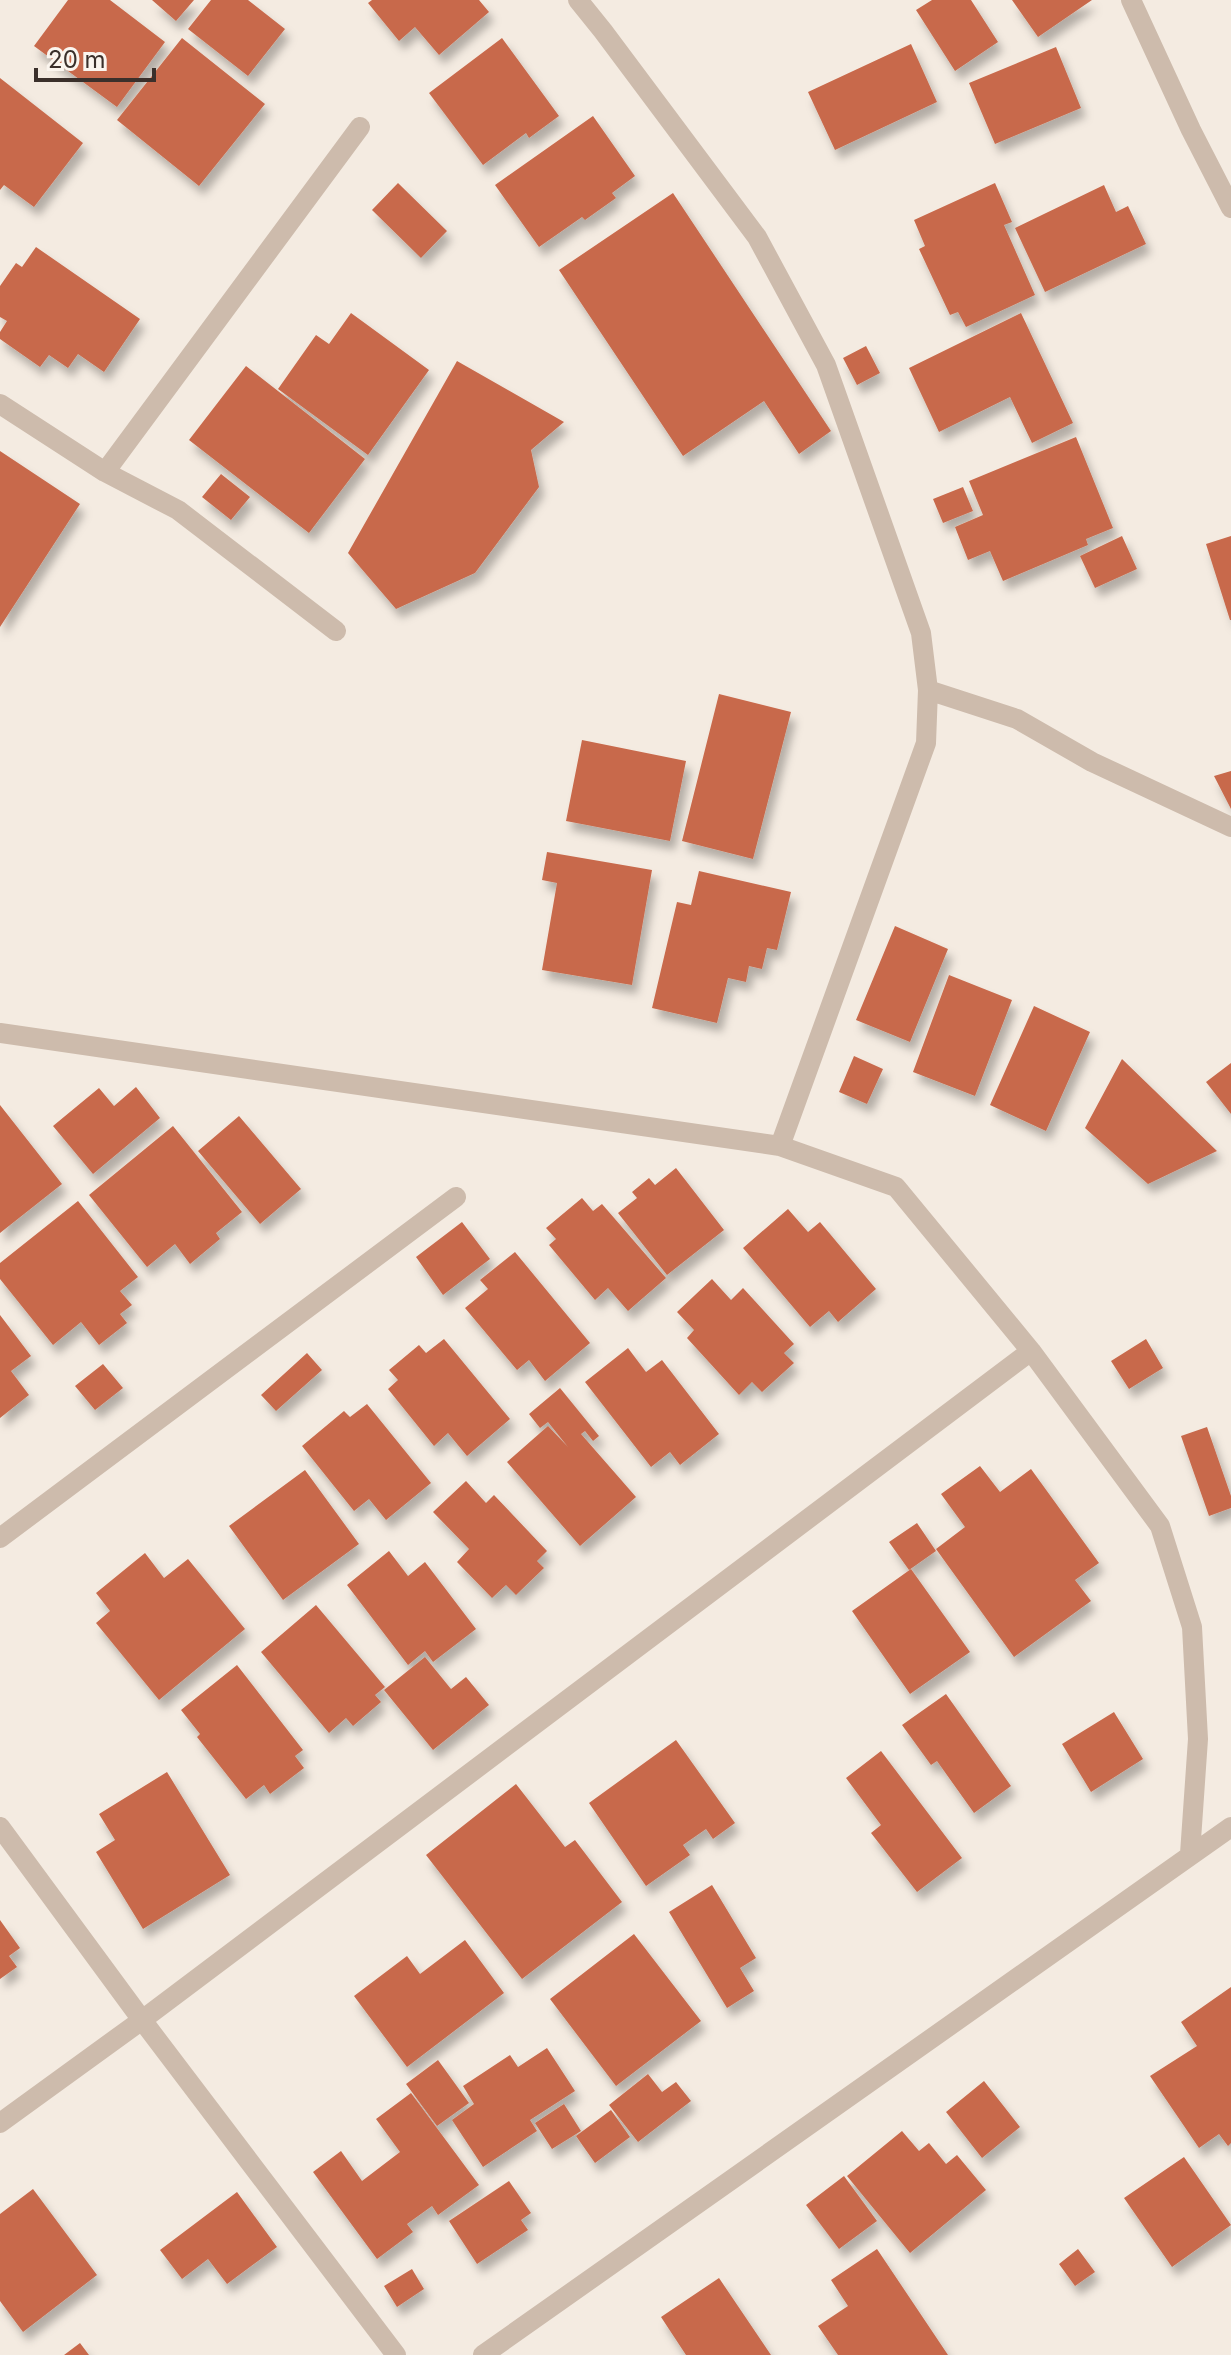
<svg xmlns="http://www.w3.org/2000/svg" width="1231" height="2355" viewBox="0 0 1231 2355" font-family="Inter,sans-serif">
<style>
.building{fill:#c8694b;filter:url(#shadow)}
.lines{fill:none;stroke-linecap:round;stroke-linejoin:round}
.minor{stroke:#cdbbac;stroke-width:20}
</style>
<defs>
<filter id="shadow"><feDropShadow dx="5" dy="9" stdDeviation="4" flood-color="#0004"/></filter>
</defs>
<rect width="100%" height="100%" fill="#f4ebe1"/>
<path class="building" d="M68,0H110L165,42L117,107L34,46Z
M152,0H194L176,21Z
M211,0H248L285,29L248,76L188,29Z
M372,0H479L489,12L439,55L415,27L399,41L368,3Z
M932,0H971L998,42L955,71L916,10Z
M1012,0H1092L1038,37Z
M182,38L265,104L199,186L117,120Z
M502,38L559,116L529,138L526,133L483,165L429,93Z
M911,44L937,102L835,150L808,92Z
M1056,47L1081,108L995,144L969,83Z
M0,78L83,143L34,207L4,185L0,190Z
M593,116L635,176L612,193L616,198L585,220L582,217L539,247L495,185Z
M398,183L447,231L421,258L372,210Z
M995,183L1012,222L1004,225L1035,295L966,327L958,312L950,315L919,249L925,246L914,220Z
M1104,185L1116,212L1128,206L1146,244L1045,292L1015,228Z
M673,193L831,431L799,454L764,401L683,456L559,270Z
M36,247L140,319L104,372L78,354L68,368L49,355L40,367L0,339V332L7,321L0,317V286L16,263L22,267Z
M351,313L429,370L368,455L278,389L316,335L329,344Z
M1021,313L1073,423L1032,443L1010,397L939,432L909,368Z
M866,346L880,373L857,385L843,358Z
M457,361L564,422L531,450L539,487L475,573L396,609L348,553Z
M246,366L365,459L309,533L189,440Z
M1076,437L1113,528L1086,539L1088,545L1003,581L990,551L968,560L955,527L983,515L969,481Z
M0,451L80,504L0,627Z
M221,474L250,497L231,520L202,497Z
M963,487L973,511L943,523L933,499Z
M1122,536L1137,569L1095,588L1080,556Z
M1231,536V620H1230L1206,544Z
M719,694L791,712L753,859L682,841Z
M582,740L686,761L670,841L566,821Z
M1231,771V809L1214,776Z
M547,852L652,870L632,985L542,970L557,883L542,880Z
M699,871L791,892L777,950L767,948L762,969L749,966L746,982L728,978L717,1023L652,1008L677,902L691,905Z
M895,926L948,949L910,1042L856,1020Z
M949,975L1012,1000L975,1096L913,1072Z
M1034,1006L1090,1032L1046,1131L990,1105Z
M854,1056L883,1069L867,1104L839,1092Z
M1122,1059L1217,1151L1148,1184L1085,1128Z
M1231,1063V1114L1206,1082Z
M136,1087L160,1118L93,1174L53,1126L99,1088L114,1106Z
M0,1105L62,1184L0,1233Z
M239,1116L301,1189L260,1224L198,1151Z
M173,1126L242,1212L216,1233L220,1239L190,1264L175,1244L147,1267L89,1195Z
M676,1168L724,1230L667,1275L618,1213L637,1198L632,1192L649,1178L655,1185Z
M582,1198L593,1211L602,1204L666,1278L628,1311L608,1288L595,1300L549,1245L556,1239L546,1228Z
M78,1201L138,1277L120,1291L132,1305L120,1314L127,1323L99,1345L81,1322L53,1345L0,1279V1263Z
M788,1209L808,1232L820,1222L876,1289L838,1322L829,1311L810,1327L743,1248Z
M462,1222L490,1259L443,1295L416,1257Z
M515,1252L590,1343L545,1381L529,1360L517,1370L465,1308L488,1289L480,1280Z
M712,1279L731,1300L743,1288L794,1344L784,1353L794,1363L762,1392L752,1382L739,1395L687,1338L694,1330L677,1312Z
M0,1315L31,1356L11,1371L29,1395L0,1418Z
M444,1339L510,1419L467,1456L448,1433L434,1446L388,1389L398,1380L389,1370L419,1345L426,1353Z
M1146,1339L1163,1368L1129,1389L1111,1361Z
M628,1348L646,1372L662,1360L719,1434L680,1465L670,1452L651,1467L585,1382Z
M307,1353L322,1370L276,1411L261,1395Z
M103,1364L123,1388L95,1410L75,1386Z
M560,1388L599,1436L593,1441L585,1431L581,1434L636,1497L580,1546L507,1462L548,1426L568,1447L548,1422L540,1428L529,1414Z
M367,1404L431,1483L386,1520L369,1499L354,1511L302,1446L344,1411L350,1417Z
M1207,1427L1231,1496V1508L1209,1516L1181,1436Z
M980,1466L1000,1492L1031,1469L1099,1563L1075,1580L1091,1601L1014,1657L936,1549L965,1527L941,1494Z
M305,1470L359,1544L283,1600L229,1526Z
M466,1481L486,1503L494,1495L547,1551L537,1561L544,1568L516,1595L506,1585L492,1598L457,1562L469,1549L433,1512Z
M917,1523L936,1551L909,1570L889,1542Z
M389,1551L408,1576L425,1562L476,1629L433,1662L425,1651L408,1665L347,1585Z
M145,1553L164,1578L188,1559L245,1629L159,1700L96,1623L110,1611L96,1593Z
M911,1569L970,1652L910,1694L852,1611Z
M316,1605L385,1687L375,1695L381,1702L353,1726L346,1718L329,1733L261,1652Z
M425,1657L451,1689L466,1677L489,1705L433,1750L384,1690Z
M237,1665L303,1750L295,1756L304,1768L270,1794L264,1785L246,1799L197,1737L200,1734L181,1710Z
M946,1694L1011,1786L974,1813L937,1761L931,1765L902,1725Z
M1114,1712L1143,1759L1091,1792L1062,1744Z
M676,1740L735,1823L713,1839L706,1829L683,1845L690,1855L646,1886L589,1803Z
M881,1751L962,1858L917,1892L871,1833L881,1825L846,1778Z
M167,1772L230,1875L143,1929L96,1852L115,1840L99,1814Z
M516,1784L565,1847L575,1840L622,1902L522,1979L426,1855Z
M712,1885L756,1958L740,1968L754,1991L727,2008L669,1912Z
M0,1920L20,1948L9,1956L17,1967L0,1979Z
M634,1934L701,2021L616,2086L550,1999Z
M465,1940L504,1993L407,2067L354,1996L407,1956L420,1974Z
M1231,1987V2143L1228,2146L1219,2134L1199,2148L1150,2076L1197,2046L1181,2022Z
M547,2048L575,2091L530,2120L537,2131L483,2167L452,2120L474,2104L463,2086L510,2055L518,2067Z
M438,2060L469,2103L437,2126L406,2084Z
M648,2074L662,2092L676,2082L691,2101L638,2142L609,2105Z
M984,2081L1020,2127L982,2158L946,2112Z
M411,2093L479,2185L438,2215L432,2206L407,2224L413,2232L377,2259L313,2172L341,2151L362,2181L400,2152L376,2119Z
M564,2104L581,2131L552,2149L535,2123Z
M611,2110L630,2137L595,2163L576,2136Z
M902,2131L919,2151L929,2143L946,2164L957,2155L986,2190L910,2253L847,2176Z
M1184,2157L1231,2225L1172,2267L1124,2198Z
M844,2176L877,2221L839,2249L806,2205Z
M509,2181L531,2213L521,2220L528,2230L477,2264L449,2221Z
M33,2189L97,2275L23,2332L0,2301V2214Z
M237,2192L277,2247L227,2284L208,2259L182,2279L160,2250Z
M877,2249L948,2355H838L818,2326L848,2306L831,2280Z
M1078,2249L1095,2272L1075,2286L1059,2264Z
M412,2269L424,2289L397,2307L384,2286Z
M719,2278L771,2355H686L661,2317Z
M80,2343L89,2355H64Z"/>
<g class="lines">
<path class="minor" d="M578,0L603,31L757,237L826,365L921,633L928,690L926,743L780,1146
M1131,0L1191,130L1231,208
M0,404L105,472L178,510L336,631
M105,472L360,127
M928,690L1017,719L1092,762L1231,827
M0,1033L780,1146L896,1187L1031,1351L1160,1526L1192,1627L1198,1739L1190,1854
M0,1538L456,1197
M0,1827L142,2020L396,2355
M0,2123L142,2020L1031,1351
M483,2355L1231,1827"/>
</g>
<path d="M36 68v12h118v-12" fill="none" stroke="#3b302b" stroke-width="4"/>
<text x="48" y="68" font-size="24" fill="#3b302b" stroke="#fbf5ee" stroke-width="6" paint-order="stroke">20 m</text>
</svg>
